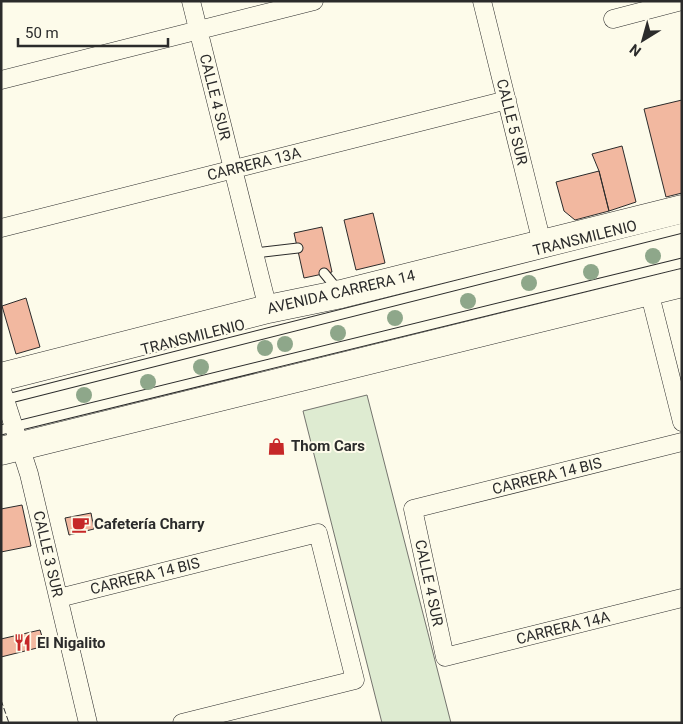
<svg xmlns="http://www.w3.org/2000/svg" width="683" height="724" viewBox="0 0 683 724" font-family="Roboto,sans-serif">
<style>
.green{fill:#deebd1;stroke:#74746e}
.building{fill:#f2b8a0;stroke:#2b2b2b}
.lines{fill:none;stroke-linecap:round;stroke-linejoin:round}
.service-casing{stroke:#2b2b2b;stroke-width:11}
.minor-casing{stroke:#2b2b2b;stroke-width:19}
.primary-casing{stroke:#2b2b2b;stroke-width:29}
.service{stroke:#fdfbea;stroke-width:9}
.minor{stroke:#fdfbea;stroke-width:18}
.primary{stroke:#fdfbea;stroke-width:28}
.fence{stroke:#2b2b2b;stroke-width:1;stroke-dasharray:6 2.5;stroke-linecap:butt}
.tree{fill:#8ea78a}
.labels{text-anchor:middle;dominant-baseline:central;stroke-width:4;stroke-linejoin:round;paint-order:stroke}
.street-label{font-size:15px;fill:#2b2b2b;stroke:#fdfbea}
.poi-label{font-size:15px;font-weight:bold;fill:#2b2b2b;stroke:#fdfbea;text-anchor:start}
</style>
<rect width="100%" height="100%" fill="#fdfbea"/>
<path class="green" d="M367,395L451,723H382L303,411Z"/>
<path class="building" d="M682,100V193L666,197L644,109Z
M622,146L636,202L609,211L599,171L592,154Z
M599,171L609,211L575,220L564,211L556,182Z
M373,213L385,263L356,270L344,220Z
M322,227L332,272L304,278L294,233Z
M26,298L40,347L16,354L2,306Z
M22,505L31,546L1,552V509Z
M91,513L94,529L69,535L65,518Z
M40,630L45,646L1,657V639Z"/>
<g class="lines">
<defs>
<path id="service" d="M255,253L298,248
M324,273L338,290
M3,400L682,228
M1,430L682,263"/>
<path id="minor" d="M191,1L268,309
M482,1L542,243
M613,19L682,1
M1,80L314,1
M1,228L507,100
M649,291L682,422
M1,387L29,474L88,723
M682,442L413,509L445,657L682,598
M59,598L318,533L355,680L182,723"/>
<path id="primary" d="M1,377L268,309L341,294L682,209
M1,451L682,283"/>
</defs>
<use href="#service" class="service-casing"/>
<use href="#minor" class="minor-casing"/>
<use href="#primary" class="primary-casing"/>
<use href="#service" class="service"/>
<use href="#minor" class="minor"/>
<use href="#primary" class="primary"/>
<path class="fence" d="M1,700L9,723"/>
</g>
<g class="tree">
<circle cx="653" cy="256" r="8"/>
<circle cx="591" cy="272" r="8"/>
<circle cx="529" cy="283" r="8"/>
<circle cx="468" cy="301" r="8"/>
<circle cx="395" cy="318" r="8"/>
<circle cx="338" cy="333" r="8"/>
<circle cx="285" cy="344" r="8"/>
<circle cx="265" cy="348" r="8"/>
<circle cx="201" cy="367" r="8"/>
<circle cx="148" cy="382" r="8"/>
<circle cx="84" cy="395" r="8"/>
</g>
<defs>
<symbol id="shop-bare" viewBox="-9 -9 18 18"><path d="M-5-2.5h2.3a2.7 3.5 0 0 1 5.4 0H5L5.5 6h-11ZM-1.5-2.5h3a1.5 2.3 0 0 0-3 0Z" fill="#c62828" stroke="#fdfbea" stroke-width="2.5" paint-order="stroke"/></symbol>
<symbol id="cafe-bare" viewBox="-9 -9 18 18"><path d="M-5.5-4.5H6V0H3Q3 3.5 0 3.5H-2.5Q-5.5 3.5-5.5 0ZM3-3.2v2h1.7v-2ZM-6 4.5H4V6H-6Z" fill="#c62828" stroke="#fdfbea" stroke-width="2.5" paint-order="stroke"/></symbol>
<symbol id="restaurant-bare" viewBox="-9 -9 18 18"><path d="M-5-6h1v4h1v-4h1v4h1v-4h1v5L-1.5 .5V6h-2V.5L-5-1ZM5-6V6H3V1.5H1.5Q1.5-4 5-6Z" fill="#c62828" stroke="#fdfbea" stroke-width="2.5" paint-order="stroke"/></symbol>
</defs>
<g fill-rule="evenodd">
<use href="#shop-bare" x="264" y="434" width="25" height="25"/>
<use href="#cafe-bare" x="68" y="512" width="25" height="25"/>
<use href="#restaurant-bare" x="10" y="630" width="25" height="25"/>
</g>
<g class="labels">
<g class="street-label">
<text transform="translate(215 97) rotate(76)">CALLE 4 SUR</text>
<text transform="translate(512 122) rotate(76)">CALLE 5 SUR</text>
<text transform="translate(254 164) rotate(-14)">CARRERA 13A</text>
<text transform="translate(585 238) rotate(-14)">TRANSMILENIO</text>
<text transform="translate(341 292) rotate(-13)">AVENIDA CARRERA 14</text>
<text transform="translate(193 337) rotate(-14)">TRANSMILENIO</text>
<text transform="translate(547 476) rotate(-14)">CARRERA 14 BIS</text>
<text transform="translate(48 554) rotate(77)">CALLE 3 SUR</text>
<text transform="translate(145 576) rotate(-14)">CARRERA 14 BIS</text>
<text transform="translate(429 583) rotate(78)">CALLE 4 SUR</text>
<text transform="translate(563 628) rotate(-14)">CARRERA 14A</text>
</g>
<g class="poi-label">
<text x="291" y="446">Thom Cars</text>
<text x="94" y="524">Cafetería Charry</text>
<text x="37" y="643">El Nigalito</text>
</g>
</g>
<rect width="683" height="724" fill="none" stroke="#2b2b2b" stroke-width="5"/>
<g transform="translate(643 40) rotate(217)" stroke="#fdfbea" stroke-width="4" paint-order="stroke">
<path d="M0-4L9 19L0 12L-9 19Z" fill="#2b2b2b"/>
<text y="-8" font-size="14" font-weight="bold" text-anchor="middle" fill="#2b2b2b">N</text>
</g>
<path d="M18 38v8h150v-8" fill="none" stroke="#2b2b2b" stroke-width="2.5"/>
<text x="25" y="38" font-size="15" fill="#2b2b2b" stroke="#fdfbea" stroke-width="4" paint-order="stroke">50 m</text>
</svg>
